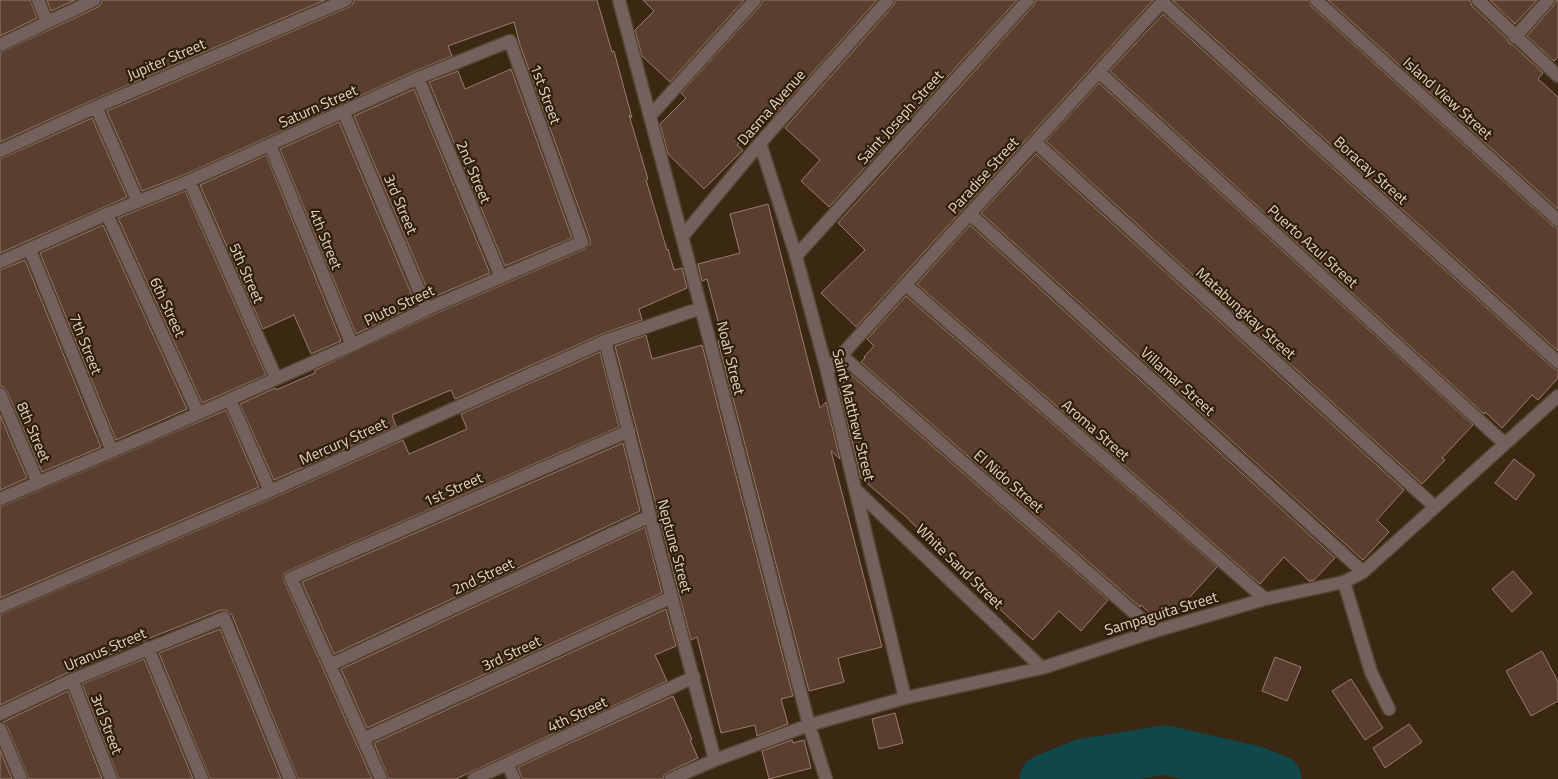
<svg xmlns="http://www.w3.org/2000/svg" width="1558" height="779" viewBox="0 0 1558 779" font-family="'Titillium Web',sans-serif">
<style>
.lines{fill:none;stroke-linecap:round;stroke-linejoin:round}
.river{stroke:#10474a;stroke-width:49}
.building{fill:#5a3f31;stroke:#9b7c6d}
.street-casing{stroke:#55442f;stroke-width:15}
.street{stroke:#74615d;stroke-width:12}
.labels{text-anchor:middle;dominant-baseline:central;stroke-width:4.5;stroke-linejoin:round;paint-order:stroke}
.street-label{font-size:15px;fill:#e1d5c7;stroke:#301e08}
</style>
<rect width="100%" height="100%" fill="#3a2812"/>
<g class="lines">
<path class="river" d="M1044,779L1084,763L1165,750L1253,770L1277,779"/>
</g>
<path class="building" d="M0,0H30L37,18L0,36Z
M47,0H75L51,11Z
M102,0H325L93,100L0,142V53L98,7L101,4Z
M354,0H597L612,52L614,51L632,118L629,115L648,179L646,180L667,250L668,249L674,270L682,268L687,288L639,309L642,320L602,334L455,399L451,390L392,415L396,426L274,480L240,404L275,388L276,390L315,373V370L430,316L585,249L590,244V239L520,45L514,22L448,46L452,56L415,71L186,174L142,191L107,111L349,7L353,4Z
M643,0H744L670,82L642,56L635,30L654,11Z
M763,0H877L773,117L768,113L737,145L743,150L704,189L668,154L660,124L686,98L681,93L761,5Z
M896,0H1017L829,207L801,181L820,160L785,128L894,5Z
M1036,0H1153L856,327L821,293L865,250L838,223L1034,5Z
M1172,0H1308L1311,6L1553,226L1558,228V351Z
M1328,0H1470L1472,6L1507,39L1509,43L1513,45L1543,73L1538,79L1558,97V209Z
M1490,0H1537L1515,24Z
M1556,0H1558V57L1554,61L1527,36L1554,5Z
M1163,14L1553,368L1558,370V378L1538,400L1532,395L1502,428L1485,412L1484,414L1110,71Z
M511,69L572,238L505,266L429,82L458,71L465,89Z
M1099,83L1473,425L1442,458L1445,460L1422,484L1046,141Z
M414,89L490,273L431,298L354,116Z
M92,118L127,197L0,253V159Z
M339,122L416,305L356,334L280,149Z
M1036,154L1404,490L1377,520L1389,532L1363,560L981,213Z
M266,155L341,341L311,354L294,315L263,329L200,185Z
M185,191L266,375L202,403L118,218Z
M768,204L820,408L826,402L840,459L831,451L882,647L838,658L844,682L809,691L718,341L723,340L707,279L702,281L698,264L740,253L730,214Z
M103,225L187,409L116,440L40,253Z
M970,225L1335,558L1314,580L1309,581L1284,557L1260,584L917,284Z
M25,260L101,447L42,472L7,391L4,387L0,386V270Z
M906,296L1217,567L1178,610L1155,618L1141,605L1140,607L861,362L865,358L864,357L874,346L867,339Z
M646,335L652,359L702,345L793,696L781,699L788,724L757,736L755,725L721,733L697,637L691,640L615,346Z
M600,352L619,427L288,571L284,574V581L372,779H298L232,615L226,610H221L145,640L69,672L0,705V615L273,498L403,440L409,454L444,439L467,429L461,414Z
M850,374L1108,600L1081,631L1059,611L1033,640L935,549L937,547L904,515L861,478L839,387Z
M226,410L259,487L0,598V507Z
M0,415L27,478L0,490Z
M623,443L640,511L334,654L302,582Z
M1514,459L1535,475L1516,500L1495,483Z
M645,527L662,593L367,728L341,669Z
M1513,571L1532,593L1512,612L1492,589Z
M666,609L676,646L655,655L667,681L456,779H389L374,743Z
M220,629L281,779H210L159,653Z
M1542,651L1558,682V701L1531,716L1506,671Z
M1275,657L1301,667L1287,701L1262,691Z
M144,659L193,779H119L82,684Z
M1351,679L1383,728L1365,740L1332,691Z
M68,691L102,779H29L7,726L3,722Z
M673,696L692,739L690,740L698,758L668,772L664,775L663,779H522L518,767Z
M895,713L903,743L879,749L872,719Z
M1409,724L1422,742L1385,768L1373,748Z
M792,740L793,743L804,740L811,768L769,779L762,751Z
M0,750L12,779H0Z"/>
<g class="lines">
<defs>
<path id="street" d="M38,0L47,22
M619,0L701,308L809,725L826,779
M1316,0L1558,220
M1478,0L1558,76
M1162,2L1558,362
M1515,37L1548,0
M0,45L94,0
M1099,72L1505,444
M418,78L501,277
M96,107L138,202
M344,113L427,309
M650,116L755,0
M1035,142L1435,507
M760,143L796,256L827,371L905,698
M270,145L352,345
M0,151L96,107L346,0
M189,181L276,378
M107,214L198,413
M970,214L1363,572
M682,237L760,143L888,0
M30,250L112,451
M796,256L1028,0
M0,262L107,214L189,181L418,78L510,41L582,242L427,309L352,345L168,427L0,499
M906,285L1265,599
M605,341L650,516L715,760
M842,356L1155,631
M827,371L1164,0
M0,394L38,483
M230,400L270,491
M855,489L1042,668
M1344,582L1371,672L1389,709
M0,607L270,491L605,341L701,308
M148,648L202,779
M330,665L650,516
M72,680L111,779
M0,714L72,680L224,618L290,779
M0,729L21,779
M363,739L672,597
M508,764L514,779
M381,779L291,578L629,431
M474,779L694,677
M671,779L715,760L809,725L905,698L1042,668L1155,631L1265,599L1344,582L1363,572L1558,396"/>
</defs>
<use href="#street" class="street-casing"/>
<use href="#street" class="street"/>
</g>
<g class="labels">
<g class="street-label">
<text transform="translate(166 59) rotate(-23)">Jupiter Street</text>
<text transform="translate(546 94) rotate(70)">1st Street</text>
<text transform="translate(1448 98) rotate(42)">Island View Street</text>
<text transform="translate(318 106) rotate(-24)">Saturn Street</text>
<text transform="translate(771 107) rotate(-49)">Dasma Avenue</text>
<text transform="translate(900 117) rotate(-48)">Saint Joseph Street</text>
<text transform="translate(1371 170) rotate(42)">Boracay Street</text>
<text transform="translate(474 172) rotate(67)">2nd Street</text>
<text transform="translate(983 175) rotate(-48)">Paradise Street</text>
<text transform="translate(401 204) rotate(67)">3rd Street</text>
<text transform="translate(326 239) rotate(68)">4th Street</text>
<text transform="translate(1313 246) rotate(42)">Puerto Azul Street</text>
<text transform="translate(247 273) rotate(66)">5th Street</text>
<text transform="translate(399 305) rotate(-25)">Pluto Street</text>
<text transform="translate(168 307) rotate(65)">6th Street</text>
<text transform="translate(1246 313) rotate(42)">Matabungkay Street</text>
<text transform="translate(86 344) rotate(68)">7th Street</text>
<text transform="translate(731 358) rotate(76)">Noah Street</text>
<text transform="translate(1178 381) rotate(42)">Villamar Street</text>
<text transform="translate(854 415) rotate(76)">Saint Matthew Street</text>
<text transform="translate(1096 430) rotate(41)">Aroma Street</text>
<text transform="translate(34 432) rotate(67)">8th Street</text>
<text transform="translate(343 441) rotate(-24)">Mercury Street</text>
<text transform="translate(1009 481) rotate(41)">El Nido Street</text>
<text transform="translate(453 489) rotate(-24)">1st Street</text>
<text transform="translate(675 546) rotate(75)">Neptune Street</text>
<text transform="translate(960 566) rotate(44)">White Sand Street</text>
<text transform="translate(483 576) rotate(-25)">2nd Street</text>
<text transform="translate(1161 613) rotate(-17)">Sampaguita Street</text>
<text transform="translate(105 649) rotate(-23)">Uranus Street</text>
<text transform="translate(511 653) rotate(-25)">3rd Street</text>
<text transform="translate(577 714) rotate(-25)">4th Street</text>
<text transform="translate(107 724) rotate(69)">3rd Street</text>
</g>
</g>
</svg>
